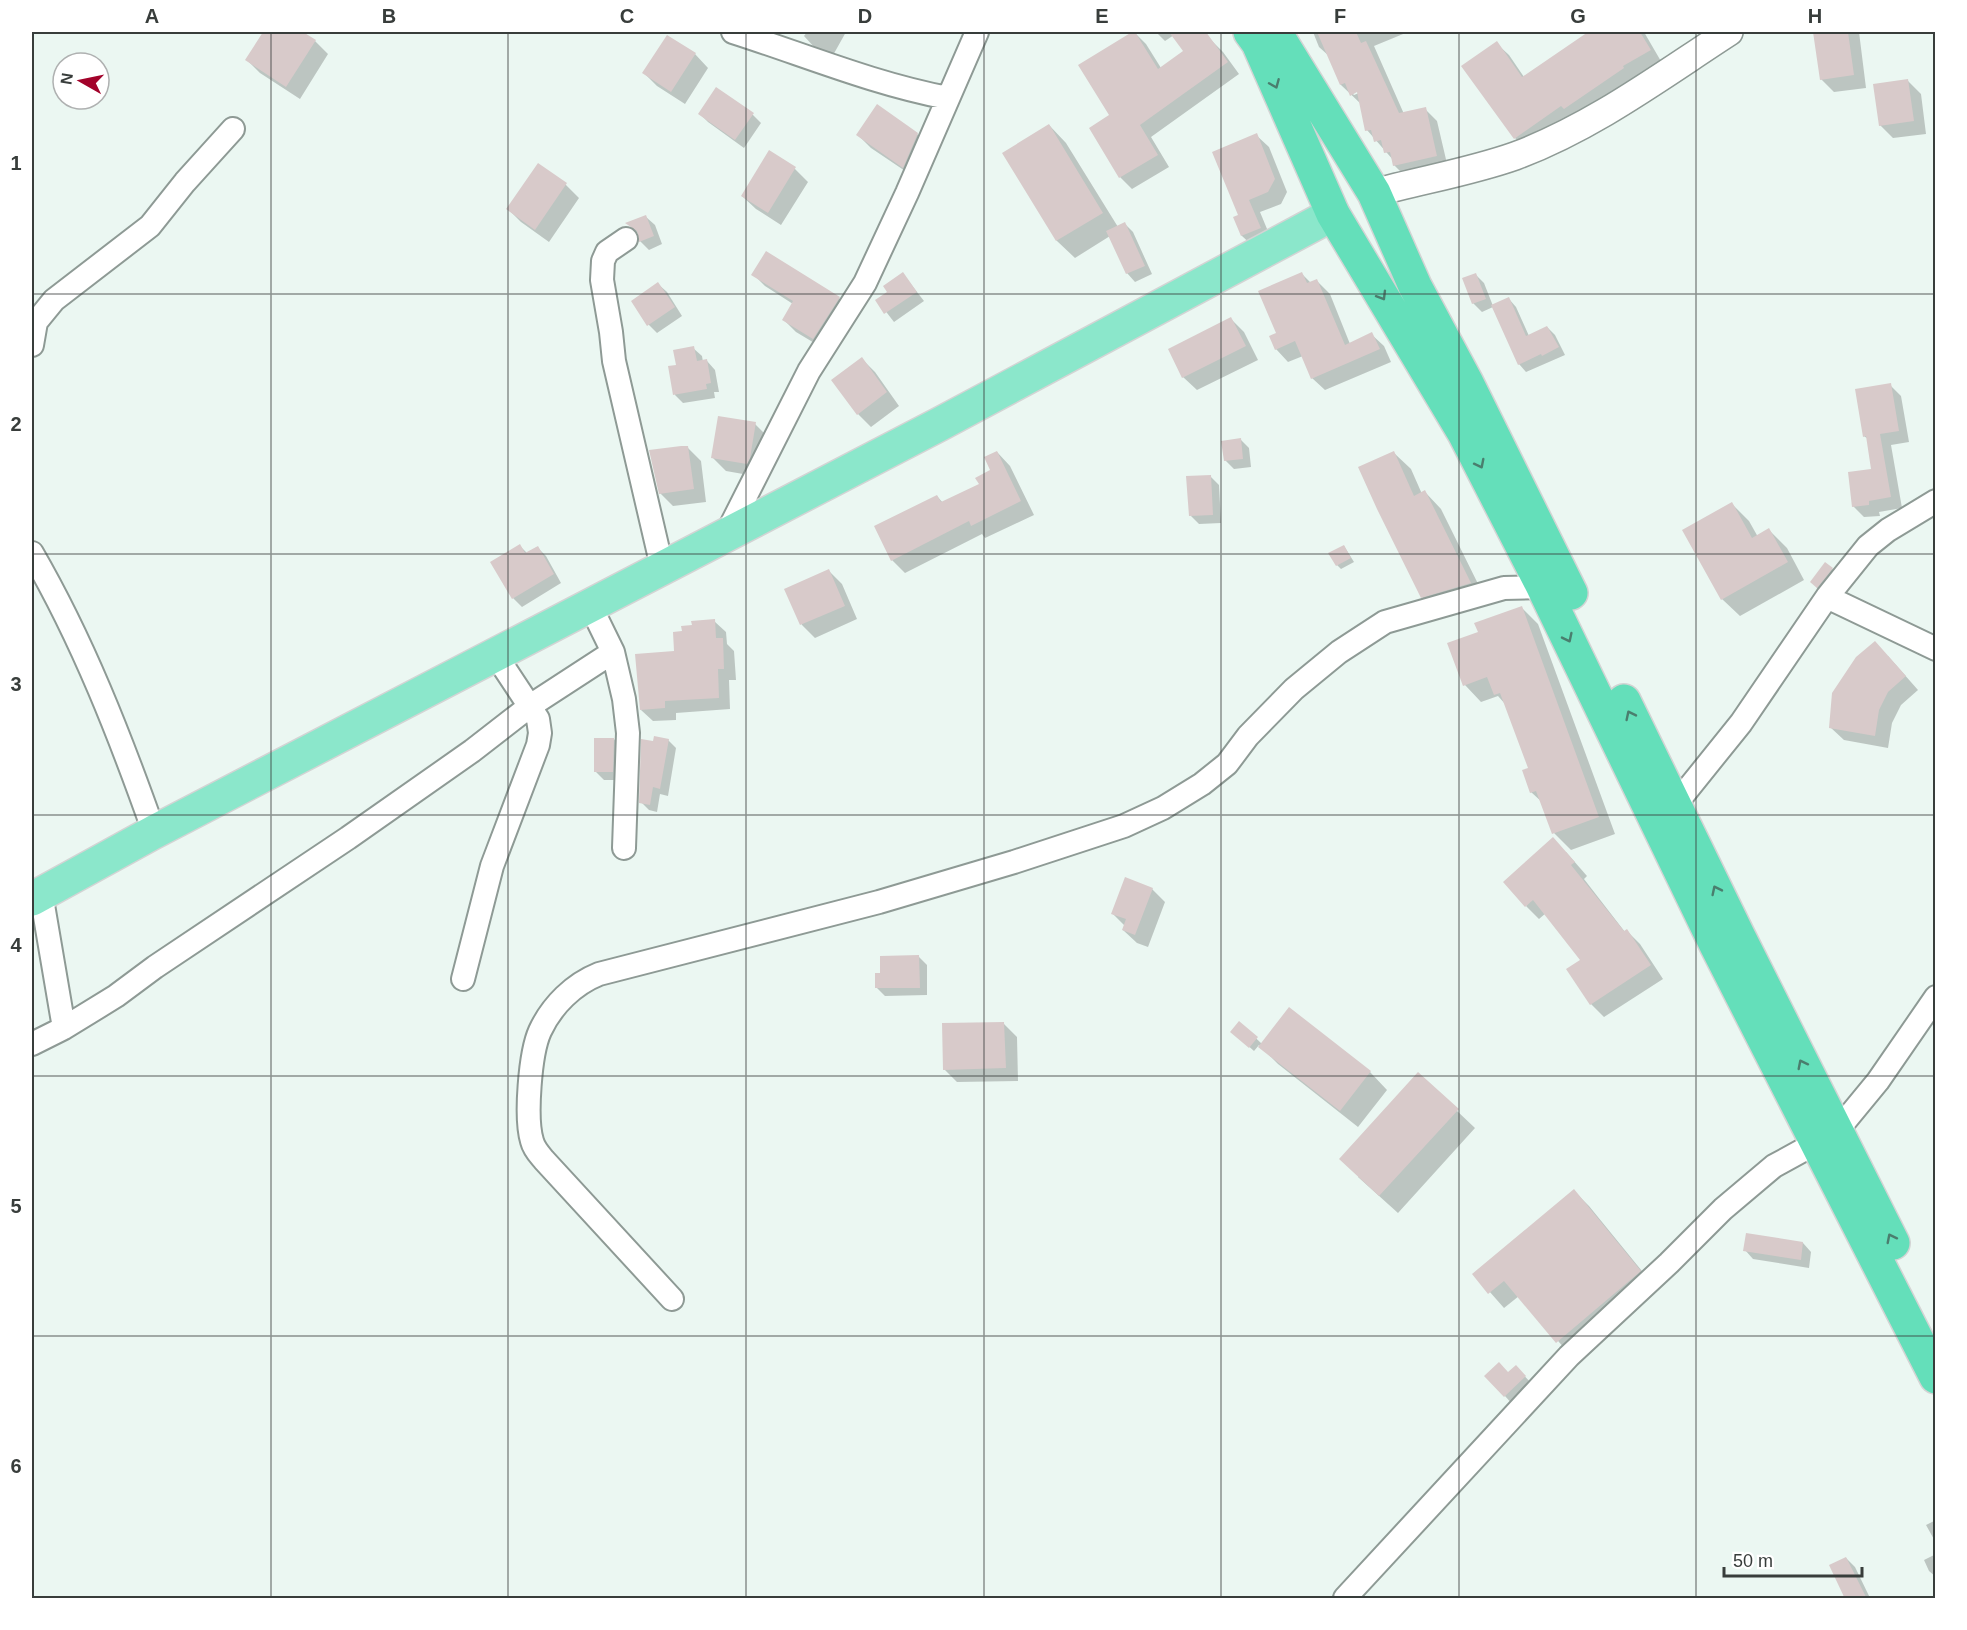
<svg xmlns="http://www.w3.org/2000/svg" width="1967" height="1630" viewBox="0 0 1967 1630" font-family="Arial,sans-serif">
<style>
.shadow{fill:#0003;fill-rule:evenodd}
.building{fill:#d8caca}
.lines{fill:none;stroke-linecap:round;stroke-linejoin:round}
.minor-casing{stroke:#8e9a95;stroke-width:26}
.tertiary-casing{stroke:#8e9a95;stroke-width:30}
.primary-casing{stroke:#d3d4d4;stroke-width:36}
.trunk-casing{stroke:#d3d4d4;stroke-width:36}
.minor{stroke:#fff;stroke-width:22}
.tertiary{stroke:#fff;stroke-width:27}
.primary{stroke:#8be7cb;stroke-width:33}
.trunk{stroke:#64dfba;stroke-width:33}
.oneway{stroke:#4a7e6e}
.grid{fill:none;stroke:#383d3b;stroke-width:1.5;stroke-opacity:0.55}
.neatline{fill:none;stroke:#383d3b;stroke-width:2}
.grid-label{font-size:20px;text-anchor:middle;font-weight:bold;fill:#383d3b}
</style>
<rect width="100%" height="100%" fill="#ebf7f2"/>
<path class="shadow" d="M265,32H301L315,41L328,54L300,99L260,73L247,60Z
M807,32H846L832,57L815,48L804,36Z
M1134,32L1146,44L1161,68L1185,51L1174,35L1165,41L1156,32H1199L1207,43L1211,40L1223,52L1239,74L1151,137L1169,167L1132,189L1120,177L1091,128L1111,116L1080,65Z
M1313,32H1408L1374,46L1404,114L1425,109L1437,121L1448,168L1406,177L1394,165V161L1367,130L1361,104L1341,85L1329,56L1319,47ZM1363,88L1364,91L1354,95L1352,93Z
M1591,32H1644L1662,63L1528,151L1515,138L1463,66L1496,43L1509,55L1524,77Z
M1815,32H1859L1866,88L1834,92L1821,79Z
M695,54L708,68L685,104L657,86L644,73Z
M1908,81L1921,94L1926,134L1893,138L1880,125Z
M700,114L753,115L761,123L744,148L708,122Z
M1049,125L1066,143L1118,227L1125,224L1133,232L1152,274L1135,282L1127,273L1110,236L1075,258L1057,241L1004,153Z
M917,134L931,147L917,179L871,148L858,135Z
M1256,135L1269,147L1287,192L1281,204L1260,212L1272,241L1255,248L1242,236L1235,218L1240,216Z
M770,152L795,169L808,182L781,225L756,209L742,196Z
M538,165L566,185L579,198L549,242L521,222L508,209Z
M646,217L655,225L662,244L649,250L640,241L639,234L628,224Z
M753,274L839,298L851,310L826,350L796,332L784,320L793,304L765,286Z
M903,274L924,301L894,322L877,300L889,292Z
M1302,274L1311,283L1317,281L1330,294L1350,344L1371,334L1384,346L1391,362L1325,390L1312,378L1303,356L1288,362L1276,349L1278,334Z
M1475,274L1484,283L1493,306L1509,299L1516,307L1529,336L1547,327L1555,335L1565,355L1526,372L1519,364L1493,307L1482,312L1473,303Z
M658,284L667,292L682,316L657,333L649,325L633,301Z
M1231,319L1244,332L1258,360L1197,390L1183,377Z
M693,348L702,356L703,362L707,361L715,370L719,392H714L715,398L683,403L675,395L678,366Z
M862,359L875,372L899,406L871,427L858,414Z
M1890,385L1901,396L1909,442L1891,445L1902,508L1879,512L1880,516L1864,517L1853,506L1873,471L1868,439L1864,436Z
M755,424L768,437L760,477L726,471L713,458Z
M1241,440L1249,448L1251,467L1234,469L1225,460Z
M687,447L701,461L706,502L673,506L660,493Z
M997,452L1010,466L1034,515L985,538L982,534L905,573L892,560L937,496L943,503L981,485L992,471Z
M1394,453L1411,469L1422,494L1425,492L1441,509L1486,600L1439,613L1422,597Z
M1210,476L1219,485L1221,523L1199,524L1191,516Z
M1732,504L1749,521L1758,537L1769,530L1787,548L1804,580L1740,616L1722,599Z
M520,546L527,553L537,547L546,556L561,583L522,607L513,598Z
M1344,546L1354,562L1341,569L1337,565Z
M1832,569L1841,577L1820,591L1812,582Z
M829,571L842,584L857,619L815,638L802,625L786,590Z
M1521,607L1538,624L1615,834L1571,850L1554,833L1543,803L1531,792L1530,768L1506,705L1498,696L1481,702L1465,685L1449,644L1479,633Z
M714,621L726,632L727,644L734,651L736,680H729L730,709L676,713V720L653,721L641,710L675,653Z
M1888,656L1918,690L1901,705L1892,723L1888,748L1844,740L1830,727Z
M614,739L622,748L621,780H604L596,772Z
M668,740L676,748L668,796L660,794L657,812L649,810L641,802Z
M1566,852L1587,876L1584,879L1625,932L1627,931L1640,944L1663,979L1604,1017L1591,1004L1582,960L1546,913L1539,919L1526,906Z
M1152,889L1165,902L1148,947L1137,943L1123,930L1125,926L1112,913Z
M919,957L927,965V995L885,996L876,987L882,974Z
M1240,1023L1262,1044L1370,1072L1387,1090L1358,1127L1278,1064L1259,1045L1254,1051L1236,1035Z
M1004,1024L1017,1037L1018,1081L957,1082L944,1069Z
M1418,1074L1475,1128L1398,1213L1358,1177Z
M1574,1191L1589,1206L1655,1287L1572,1357L1519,1296L1504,1308L1474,1274Z
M1803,1243L1811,1252L1809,1268L1753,1259L1745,1250Z
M1516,1367L1534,1386L1513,1405L1505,1396L1509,1374Z
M1936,1520V1543L1926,1525Z
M1936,1554V1577L1929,1571L1924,1560Z
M1846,1558L1855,1567L1870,1598H1846Z"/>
<path class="building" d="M263,32H303L316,40L286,87L245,60Z
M1132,32H1135L1158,69L1183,51L1169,32H1206L1228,62L1140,125L1158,155L1119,178L1089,128L1109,115L1078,65Z
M1317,32H1356L1361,43L1366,41L1399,113L1426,107L1437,156L1393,166L1390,152L1384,153L1381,140L1374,142L1371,130L1365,131L1357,92L1350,96L1345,83L1340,85Z
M1588,32H1640L1651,50L1623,66L1624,68L1564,109L1561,106L1514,139L1461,66L1497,41L1522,77Z
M1813,32H1848L1854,75L1820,80Z
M667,35L696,53L671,92L642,73Z
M1908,79L1914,121L1879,126L1873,84Z
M716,87L754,113L735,140L698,114Z
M877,104L918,133L903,168L856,135Z
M1049,124L1103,213L1056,241L1002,153Z
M1257,133L1275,179L1268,192L1249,200L1261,228L1241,236L1233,217L1238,215L1212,152Z
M769,150L796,167L768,213L741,196Z
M538,163L567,183L535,230L506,209Z
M646,215L654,236L639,242L637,231L625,223Z
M1125,222L1145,266L1126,274L1106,231Z
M766,251L840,297L813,339L782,320L793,301L751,275Z
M903,272L917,292L884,314L875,300L887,292L883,286Z
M1302,272L1307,283L1317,279L1345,345L1372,332L1380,349L1311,379L1295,341L1275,350L1269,336L1276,333L1258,291Z
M1476,273L1486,299L1472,304L1462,278Z
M658,282L675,307L647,326L631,301Z
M1509,297L1526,336L1547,326L1559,347L1542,356L1541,354L1518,365L1491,305Z
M1231,317L1246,346L1182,378L1168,349Z
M694,346L697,361L707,359L711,383L706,384L707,389L673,395L668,366L676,365L673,350Z
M862,357L887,392L857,415L831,380Z
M1891,383L1899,431L1880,434L1891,497L1869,501V505L1852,507L1848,472L1871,469L1866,436L1863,437L1855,389Z
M718,416L756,422L750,458L747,464L711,458Z
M1241,438L1243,459L1224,461L1221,441Z
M681,446H688L694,489L659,494L649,450Z
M997,451L1021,501L971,526L969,521L891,561L874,526L937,495L941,502L979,484L975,478L990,470L984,457Z
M1394,451L1414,496L1425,490L1471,583L1421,598L1377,509L1358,467Z
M1211,475L1213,515L1189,516L1186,476Z
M1732,502L1752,538L1769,528L1788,562L1721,600L1682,530Z
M520,544L525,553L538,546L554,574L512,599L490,562Z
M1344,545L1351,558L1336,566L1328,553Z
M1825,562L1833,568L1817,588L1810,582Z
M829,569L845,606L800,625L784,589Z
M1522,606L1599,817L1552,834L1536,791L1530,793L1522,770L1528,768L1500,693L1494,695L1487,677L1463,686L1447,643L1478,632L1474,623Z
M715,619L716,638H723L724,669H718L719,698L665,701V708L640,710L635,654L674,651L673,632L682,631L681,626L692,625L691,621Z
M1875,641L1906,676L1888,692L1879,710L1875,736L1829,728L1832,693L1856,657Z
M654,736L669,739L660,789L653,787L650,805L639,803L641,739L653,741Z
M594,738H614L613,772H594Z
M1553,837L1575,862L1571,865L1624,931L1627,929L1651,965L1590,1005L1566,969L1580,960L1533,900L1525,907L1503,882Z
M1125,877L1153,888L1135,935L1122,930L1126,919L1111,914Z
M919,955L920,988H875V973H880V956Z
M1289,1007L1371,1071L1340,1111L1258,1047Z
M1239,1021L1258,1037L1249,1048L1230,1032Z
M1004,1022L1006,1068L943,1070L942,1023Z
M1418,1072L1459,1109L1379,1196L1339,1159Z
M1574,1189L1641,1271L1556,1343L1504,1281L1488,1294L1472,1274Z
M1746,1233L1803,1242L1801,1260L1743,1251Z
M1499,1362L1508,1372L1516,1365L1526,1376L1504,1397L1484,1376Z
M1846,1557L1867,1599H1845L1829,1565Z"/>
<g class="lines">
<defs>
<path id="minor" d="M733,32C805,55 874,84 948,98
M626,239L607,252L603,261L602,280L611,332L614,361L662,567
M32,345L36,322L54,300L150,226L185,182L233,129
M727,533L809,371L865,283L907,193L977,32
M32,553C83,641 120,736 154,832
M1827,597L1936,649
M590,605L613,652
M1675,805L1741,723L1827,597L1868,546L1888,530L1936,501
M41,893L64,1028
M463,979L492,866L538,745L540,733L538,719L495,654
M32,1044L64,1028L116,996L155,967L348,838L472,751L530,706L613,652L624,699L628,733L624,848
M672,1299L544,1160C539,1154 534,1149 532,1141C525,1118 530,1053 540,1031C552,1005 574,984 599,974L879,902L1014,862L1124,826L1163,808L1202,784L1227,764L1248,736L1294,689L1339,652L1385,622L1504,588L1543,587L1553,581
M1345,1598L1569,1356L1669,1263L1723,1209L1774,1166L1836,1132L1878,1081L1936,997"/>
<path id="tertiary" d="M1374,193C1421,180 1470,172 1515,156C1593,127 1661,76 1729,32"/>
<path id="primary" d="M32,899L154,832L940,424L1333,214"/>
<path id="trunk" d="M1250,32L1258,43L1333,214L1464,433L1543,587L1716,945L1936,1377
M1275,32L1374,193L1415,286L1467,383L1571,593
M1624,701L1738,935L1893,1243"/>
</defs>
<use href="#minor" class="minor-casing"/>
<use href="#tertiary" class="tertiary-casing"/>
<use href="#primary" class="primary-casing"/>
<use href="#trunk" class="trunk-casing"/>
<use href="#minor" class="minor"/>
<use href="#tertiary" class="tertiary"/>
<use href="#primary" class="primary"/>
<use href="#trunk" class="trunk"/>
</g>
<defs><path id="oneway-chevron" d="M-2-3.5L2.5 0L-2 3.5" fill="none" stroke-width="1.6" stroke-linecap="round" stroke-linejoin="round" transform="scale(1.5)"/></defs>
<g class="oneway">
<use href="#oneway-chevron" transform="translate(1275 84) rotate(67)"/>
<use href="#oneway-chevron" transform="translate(1382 296) rotate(59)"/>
<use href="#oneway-chevron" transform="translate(1480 464) rotate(63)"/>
<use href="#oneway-chevron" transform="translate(1568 638) rotate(64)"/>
<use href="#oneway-chevron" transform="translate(1630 715) rotate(-116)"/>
<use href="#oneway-chevron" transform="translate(1716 890) rotate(-116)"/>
<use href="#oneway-chevron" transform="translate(1802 1064) rotate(-117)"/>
<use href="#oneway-chevron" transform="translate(1891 1238) rotate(-117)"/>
</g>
<path class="grid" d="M271,32V1598M508,32V1598M746,32V1598M984,32V1598M1221,32V1598M1459,32V1598M1696,32V1598M32,294H1936M32,554H1936M32,815H1936M32,1076H1936M32,1336H1936"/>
<rect width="1967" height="1630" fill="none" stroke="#ffffff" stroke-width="66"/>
<g transform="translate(81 81) rotate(279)"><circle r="28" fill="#ffffff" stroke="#afb1b1" stroke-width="1.5"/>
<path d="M0-4.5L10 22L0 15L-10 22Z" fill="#a2022a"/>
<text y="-9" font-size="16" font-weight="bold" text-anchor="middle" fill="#383d3b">N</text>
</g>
<path d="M1724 1567v9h138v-9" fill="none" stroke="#383d3b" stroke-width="3"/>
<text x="1733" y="1567" font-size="18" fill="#383d3b" stroke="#ffffff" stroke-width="4.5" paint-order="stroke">50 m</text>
<rect x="33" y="33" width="1901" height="1564" class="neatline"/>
<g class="grid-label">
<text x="152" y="23">A</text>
<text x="389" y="23">B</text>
<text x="627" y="23">C</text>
<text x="865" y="23">D</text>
<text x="1102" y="23">E</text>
<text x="1340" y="23">F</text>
<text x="1578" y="23">G</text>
<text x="1815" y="23">H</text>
<text x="16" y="170">1</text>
<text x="16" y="431">2</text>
<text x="16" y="691">3</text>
<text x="16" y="952">4</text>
<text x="16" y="1213">5</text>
<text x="16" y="1473">6</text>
</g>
</svg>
